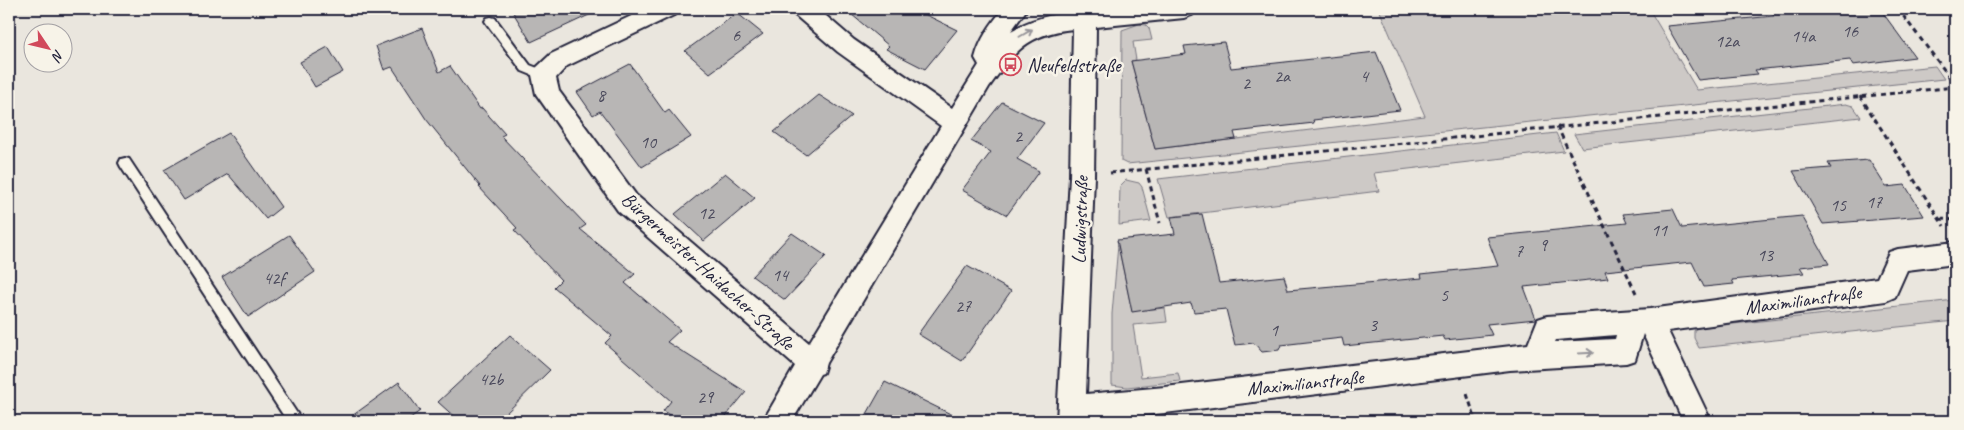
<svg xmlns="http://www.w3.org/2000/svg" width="1964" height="430" viewBox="0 0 1964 430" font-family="Caveat,sans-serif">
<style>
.green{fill:#cdc9c6;stroke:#787680}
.building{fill:#b8b6b5;stroke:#22223b}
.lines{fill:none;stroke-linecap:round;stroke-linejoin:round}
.lane-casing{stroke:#22223b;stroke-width:4}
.street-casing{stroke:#22223b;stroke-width:4}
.path{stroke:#22223b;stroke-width:3;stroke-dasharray:5 4;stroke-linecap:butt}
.lane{fill:#f7f3e8;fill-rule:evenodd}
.street{fill:#f7f3e8;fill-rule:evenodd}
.oneway{stroke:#97959a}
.labels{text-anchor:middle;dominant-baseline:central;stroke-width:5;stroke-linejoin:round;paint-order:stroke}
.number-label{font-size:18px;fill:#48475a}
.poi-label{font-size:20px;fill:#22223b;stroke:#f7f3e8;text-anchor:start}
.street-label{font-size:20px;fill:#22223b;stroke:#f7f3e8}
</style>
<rect width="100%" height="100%" fill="#eae6de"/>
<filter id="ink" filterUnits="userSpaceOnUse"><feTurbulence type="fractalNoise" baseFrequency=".02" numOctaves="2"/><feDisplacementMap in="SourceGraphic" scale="10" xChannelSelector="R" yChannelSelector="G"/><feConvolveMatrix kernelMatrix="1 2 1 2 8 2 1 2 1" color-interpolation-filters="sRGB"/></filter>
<g filter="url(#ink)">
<path class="green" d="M1379,9H1649L1697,90L1935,66L1944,79L1127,164L1121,161L1122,30L1139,24L1146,25L1149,28L1152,40L1133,42L1136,60L1131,61L1155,149L1425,116Z
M1846,104L1853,106L1861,117L1582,148L1574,134Z
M1556,133L1564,151L1374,173L1379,191L1169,217L1158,179Z
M1126,180L1139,183L1142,187L1151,221L1119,225L1120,186Z
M1118,245L1132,311L1165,308L1167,322L1133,325L1141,377L1178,373L1180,381L1127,387L1112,385V314Z
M1955,300V321L1699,348L1694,338V331L1696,328Z"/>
<path class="building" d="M511,9H602L531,42Z
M845,9H914L957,30L925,69L886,49L889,46Z
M1769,9H1880L1915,57L1853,65L1850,60L1755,70L1758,74L1698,80L1667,26L1774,16Z
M737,13L763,34L710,73L685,51Z
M422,28L439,72L450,66L480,109L482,108L505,134L501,136L586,225L580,229L635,274L625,283L680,330L667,342L746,392L722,421H679L663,411L671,401L605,343L612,336L554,287L561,280L514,230L517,228L479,187L480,186L426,119L392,67L384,70L376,46Z
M1224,42L1231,68L1376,52L1400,110L1313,120L1314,123L1234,132L1236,139L1155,149L1131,61L1186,54L1184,46Z
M328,47L343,72L315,87L300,62Z
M630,64L665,113L669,110L691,137L642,167L600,111L593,115L577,92Z
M819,95L852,116L806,155L774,132Z
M1002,102L1044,123L1017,159L1039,171L1007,215L962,190L991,152L971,141Z
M229,133L281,207L266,219L228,174L184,200L164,170Z
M1869,160L1886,187L1905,185L1924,216L1823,224L1793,171L1831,168L1828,163Z
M725,173L755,198L704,241L675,214Z
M1673,209L1682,228L1802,216L1829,264L1800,267L1804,273L1732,280L1734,284L1704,287L1692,262L1605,271L1608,278L1524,287L1536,319L1487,324L1492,335L1445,340L1443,336L1344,346L1342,338L1281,345L1279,350L1262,352L1254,343L1235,345L1226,309L1194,312L1191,303L1132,312L1117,240L1175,234L1171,217L1202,214L1219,283L1284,276L1288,290L1422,278L1421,274L1498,266L1487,237L1627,223L1623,214Z
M792,233L826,256L785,300L752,276Z
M289,235L315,272L248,317L222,277Z
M967,266L1011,291L962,361L918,334Z
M510,335L550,370L498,421H459L438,402Z
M399,382L420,411L406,421H345Z
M885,382L965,421H863Z"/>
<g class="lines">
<defs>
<path id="lane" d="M491,17L495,18L530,65L548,72L550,75L548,78L544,80L522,71L487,24L485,21L487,18Z
M125,158L129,159L302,421H287L121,167L119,163L121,159Z"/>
<path id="street" d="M646,9H677L674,15L567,66L556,78L559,91L636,195L809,343L941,126L838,52L795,15L792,9H818L854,40L952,108L979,65L975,58C980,39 991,24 1003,9H1027L1011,31C1031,19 1051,14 1074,12V9H1195L1192,15L1184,18L1096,27L1094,176L1086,394L1165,387L1528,344L1538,319L1547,316L1650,309L1877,278L1889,252L1898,249L1955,242V264L1907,270L1895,297L1886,301L1668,331L1711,421H1683L1643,334L1635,360L1626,363L1510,370L1165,413L1085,421H1057L1070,176L1073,29C1027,34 1015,51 989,87L826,363L823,373L820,374L792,421H763L795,366L618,211L536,94L532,75L536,68L551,54ZM1616,335L1615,339L1555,342L1556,340Z"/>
</defs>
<use href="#lane" class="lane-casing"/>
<use href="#street" class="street-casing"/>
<path class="path" d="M1898,9L1955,84
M1860,96L1944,226
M1557,126L1636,293
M1146,169L1160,223
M1110,173L1955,87
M1940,219L1955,220
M1467,394L1476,421"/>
<use href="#lane" class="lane"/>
<use href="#street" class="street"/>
</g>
<defs><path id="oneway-shaft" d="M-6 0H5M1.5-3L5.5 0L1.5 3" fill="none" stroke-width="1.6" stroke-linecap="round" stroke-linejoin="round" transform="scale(1.25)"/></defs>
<g class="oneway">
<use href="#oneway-shaft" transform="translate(1026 33) rotate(-30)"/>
<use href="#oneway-shaft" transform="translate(1586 353) rotate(-3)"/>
</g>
</g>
<defs>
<symbol id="bus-ring" viewBox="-11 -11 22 22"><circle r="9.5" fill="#f7f3e8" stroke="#d1495b" stroke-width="1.5"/><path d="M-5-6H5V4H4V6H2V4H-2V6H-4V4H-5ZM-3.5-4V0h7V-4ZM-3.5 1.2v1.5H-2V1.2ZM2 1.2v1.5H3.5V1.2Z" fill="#d1495b"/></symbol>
</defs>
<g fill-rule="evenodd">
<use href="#bus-ring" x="998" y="52" width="25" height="25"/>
</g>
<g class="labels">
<g class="number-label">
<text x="1850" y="31">16</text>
<text x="736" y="35">6</text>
<text x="1803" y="36">14a</text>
<text x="1727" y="41">12a</text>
<text x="1282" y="76">2a</text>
<text x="1364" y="76">4</text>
<text x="1246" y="83">2</text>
<text x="601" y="95">8</text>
<text x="1018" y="136">2</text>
<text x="648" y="142">10</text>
<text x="1874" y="202">17</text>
<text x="1838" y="205">15</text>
<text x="706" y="213">12</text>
<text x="1659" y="230">11</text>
<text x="1543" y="245">9</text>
<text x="1519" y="251">7</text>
<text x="1765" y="255">13</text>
<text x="780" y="275">14</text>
<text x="274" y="278">42f</text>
<text x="1444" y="295">5</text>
<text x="963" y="306">27</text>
<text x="1373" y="325">3</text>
<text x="1274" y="330">1</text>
<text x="491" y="379">42b</text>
<text x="705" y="397">29</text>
</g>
<g class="poi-label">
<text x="1027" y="65">Neufeldstraße</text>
</g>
<g class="street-label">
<text transform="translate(1080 220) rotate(-88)">Ludwigstraße</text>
<text transform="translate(708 271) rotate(42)">Bürgermeister-Haidacher-Straße</text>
<text transform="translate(1803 300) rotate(-8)">Maximilianstraße</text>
<text transform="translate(1305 383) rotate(-6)">Maximilianstraße</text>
</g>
</g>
<rect width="1964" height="430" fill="none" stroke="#f7f3e8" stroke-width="30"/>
<rect x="15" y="15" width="1934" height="400" fill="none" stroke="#22223b" stroke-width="2" filter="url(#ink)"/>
<g transform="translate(48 48) rotate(125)"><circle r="24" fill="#f7f3e8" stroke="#a29fa3"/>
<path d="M0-4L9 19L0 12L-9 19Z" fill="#d1495b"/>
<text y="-8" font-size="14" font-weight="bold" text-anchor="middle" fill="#22223b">N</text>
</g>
</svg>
